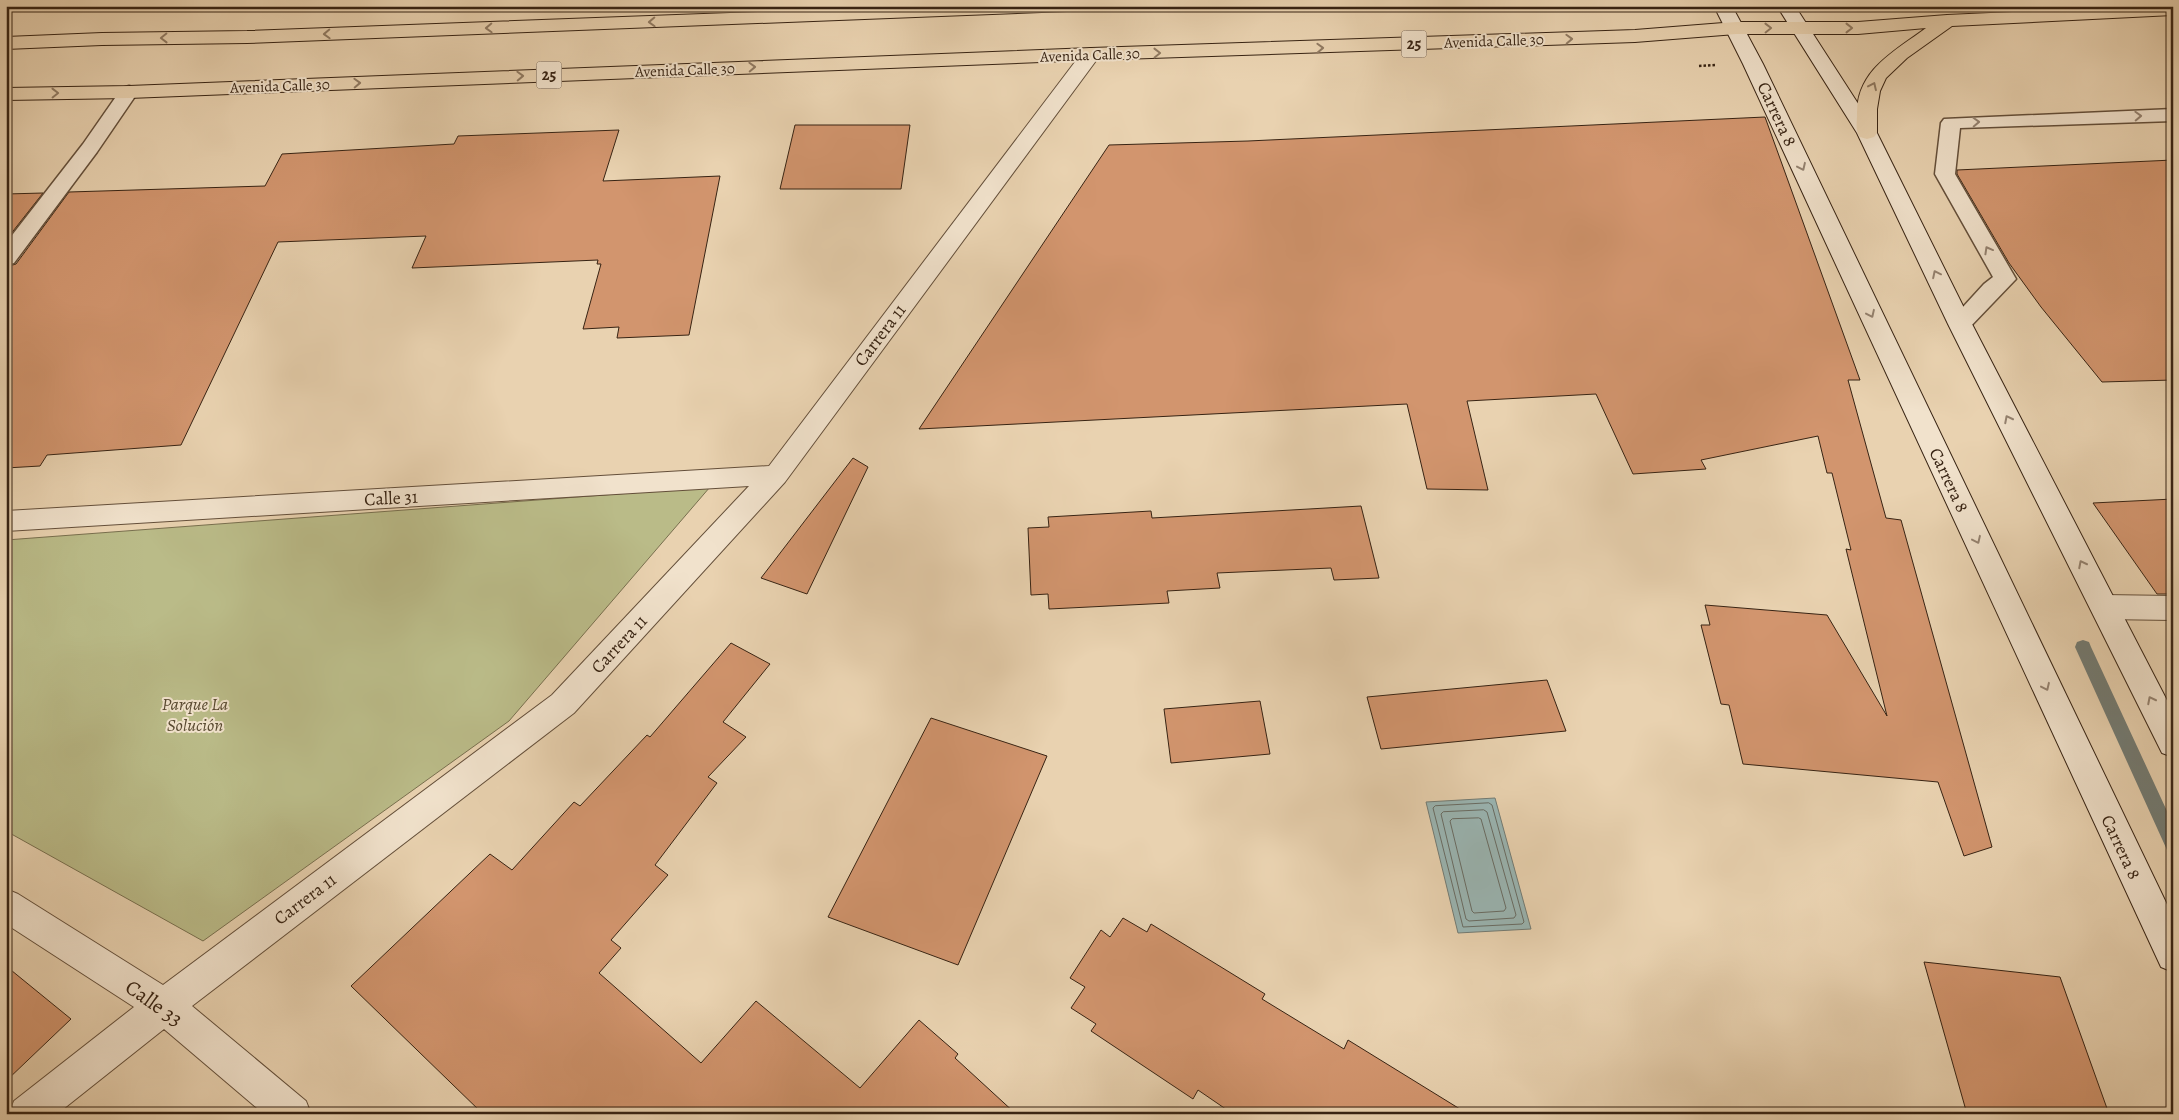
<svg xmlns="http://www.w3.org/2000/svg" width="2179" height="1120" viewBox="0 0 2179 1120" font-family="Alegreya,serif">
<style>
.green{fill:#babb88;stroke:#786f4e}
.water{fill:#9ab6b4;stroke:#727b74}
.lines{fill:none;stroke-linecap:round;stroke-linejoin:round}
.shore{stroke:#686c64;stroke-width:1}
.stream{fill:#727b74;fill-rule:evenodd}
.building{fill:#d2956e;stroke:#372313}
.lane-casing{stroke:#644f3a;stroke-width:3}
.street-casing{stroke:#644f3a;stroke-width:2}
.secondary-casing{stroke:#372313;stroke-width:2}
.highway-casing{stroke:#372313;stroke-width:2}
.path{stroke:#372313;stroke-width:2.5;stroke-dasharray:2.5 2;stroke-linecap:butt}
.lane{fill:#f1e2cc;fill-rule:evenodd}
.street{fill:#f1e2cc;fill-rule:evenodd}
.secondary{fill:#f1e2cc;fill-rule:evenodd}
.highway{fill:#e9d2b0;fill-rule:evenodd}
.oneway{stroke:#907a62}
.oneway2{stroke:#948270}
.labels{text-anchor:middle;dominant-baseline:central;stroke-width:4;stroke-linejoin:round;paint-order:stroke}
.far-street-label{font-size:15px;fill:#372313;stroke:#f1e2cc}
.shield{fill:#f1e2cc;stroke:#6f5c4a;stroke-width:1}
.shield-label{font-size:16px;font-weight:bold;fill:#372313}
.street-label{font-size:18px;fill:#372313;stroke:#f1e2cc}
.park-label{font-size:18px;font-style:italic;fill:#584930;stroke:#f1e2cc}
.near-street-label{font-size:21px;fill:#372313;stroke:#f1e2cc}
</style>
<rect width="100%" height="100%" fill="#e9d2b0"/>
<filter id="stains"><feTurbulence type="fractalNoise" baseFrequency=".004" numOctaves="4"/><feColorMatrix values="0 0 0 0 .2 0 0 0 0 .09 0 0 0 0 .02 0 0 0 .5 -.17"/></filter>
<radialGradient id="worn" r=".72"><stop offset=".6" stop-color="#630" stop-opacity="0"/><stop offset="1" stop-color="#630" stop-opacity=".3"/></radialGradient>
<path class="green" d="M710,487L509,721L203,941L6,831V540Z"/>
<path class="water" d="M1495,798L1531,929L1458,933L1426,802Z"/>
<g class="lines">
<path class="shore" d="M1489,803L1492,805L1524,922L1522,924L1463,927L1433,808L1435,806Z
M1484,810L1487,812L1516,915L1514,918L1469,921L1466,919L1441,814L1443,812Z
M1479,818L1481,819L1506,908L1504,911L1474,913L1472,911L1450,821L1452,819Z"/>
<path class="stream" d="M2083,640L2089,642L2091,647L2173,824V852L2167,850L2075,647L2077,642Z"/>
</g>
<path class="building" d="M1765,117L1860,380H1848L1886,518L1901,520L1992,847L1964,856L1938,782L1743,764L1729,705L1721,704L1701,625H1710L1705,605L1827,615L1887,716L1846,549L1851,550L1832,473H1827L1818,436L1701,460L1706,469L1633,474L1596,394L1467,401L1488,490L1427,489L1407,404L919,429L1109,145L1248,141Z
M795,125H910L901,189H780Z
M619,130L603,181L720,176L689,335L617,338L619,327L583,329L601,264H597L598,260L412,268L426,236L278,242L181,445L47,455L40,466L6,468V267L16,264L69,192L265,186L282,154L454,144L458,136Z
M2173,160V380L2102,382L2041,307L2009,263L1957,174V170Z
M43,193L6,240V194Z
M853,458L868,467L807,594L761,578Z
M2173,499V594H2157L2093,503Z
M1361,506L1379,578L1334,580L1331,568L1217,573L1220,588L1167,591L1169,603L1049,609L1048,594L1031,595L1028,528L1049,527L1048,517L1151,511L1152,518Z
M731,643L770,664L723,722L746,737L708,777L717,783L655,865L668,875L611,940L621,948L599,973L701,1063L756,1001L860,1088L919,1020L958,1054L955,1058L1016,1114H483L351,986L490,854L512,870L574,802L580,806L647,735L650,737Z
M1547,680L1566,731L1381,749L1367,697Z
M1260,701L1270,754L1171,763L1164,709Z
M931,718L1047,756L958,965L828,917Z
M1123,918L1147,932L1151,924L1265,994L1262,999L1344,1049L1348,1040L1468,1114H1233L1198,1090L1193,1099L1091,1031L1096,1024L1071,1008L1085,987L1070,978L1101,930L1110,937Z
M1924,962L2060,977L2109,1114H1967Z
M6,966L71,1019L6,1081Z"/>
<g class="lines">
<defs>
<path id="lane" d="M129,86L136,88L138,92L97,152L14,263L6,265V243L83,144L122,88Z
M2173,109V121L1960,128L1955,174L2016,279L1968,329L1960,332L1952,329L1949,324L1952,319L1984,284L1993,277L1935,174L1941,123L1944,119Z"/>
<path id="street" d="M1091,48L1098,50L1100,54L1098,58L785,482L574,713L192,1006L306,1101L311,1114H264L164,1029L57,1114H9L14,1101L134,1007L6,924V889L18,894L163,985L552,695L749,486L6,531V511L769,466L1084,50Z
M2104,595L2173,596V620L2104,619L2094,615L2090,607L2094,599Z"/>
<path id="secondary" d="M1714,6H1732L1763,64L2173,917V972L2161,967L1743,64Z
M1777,6H1795L1877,133L1972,324L2173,712V757L2162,753L1948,324L1857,133Z"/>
<path id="highway" d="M916,6H1076L1073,10L1067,11L247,43L102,45L6,49V37L102,33L247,31Z
M2138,6H2173V15L1952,26L1907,58L1886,78L1880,91L1877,109V133L1874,137L1867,139L1860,137C1855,131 1857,123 1857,115C1856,70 1895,51 1926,28L1858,34H1736L1635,42L1091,60L129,98L6,100V88L129,86L1091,48L1635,30L1736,22H1858L1947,15Z"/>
</defs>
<use href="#lane" class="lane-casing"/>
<use href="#street" class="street-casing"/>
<use href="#secondary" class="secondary-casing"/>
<use href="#highway" class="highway-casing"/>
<path class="path" d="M1699,66L1716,65"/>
<use href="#lane" class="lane"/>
<use href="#street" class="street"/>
<use href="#secondary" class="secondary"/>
<use href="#highway" class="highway"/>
</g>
<defs><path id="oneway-chevron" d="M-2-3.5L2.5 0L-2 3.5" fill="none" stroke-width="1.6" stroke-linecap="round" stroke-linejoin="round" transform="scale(1.25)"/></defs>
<g class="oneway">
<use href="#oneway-chevron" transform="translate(652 22) rotate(178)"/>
<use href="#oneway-chevron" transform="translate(489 28) rotate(178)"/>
<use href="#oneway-chevron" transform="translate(1768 28) rotate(-1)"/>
<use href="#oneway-chevron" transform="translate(1849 28)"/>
<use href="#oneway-chevron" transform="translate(327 34) rotate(178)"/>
<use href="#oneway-chevron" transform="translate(164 38) rotate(179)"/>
<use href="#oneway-chevron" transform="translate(1569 39) rotate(-2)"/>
<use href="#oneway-chevron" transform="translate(1320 48) rotate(-2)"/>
<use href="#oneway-chevron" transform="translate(1157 53) rotate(-1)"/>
<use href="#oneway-chevron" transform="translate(752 67) rotate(-2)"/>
<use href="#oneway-chevron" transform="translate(520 76) rotate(-2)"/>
<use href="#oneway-chevron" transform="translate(357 83) rotate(-2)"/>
<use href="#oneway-chevron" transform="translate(1873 86) rotate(-65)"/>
<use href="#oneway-chevron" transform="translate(55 93) rotate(-1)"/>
</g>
<g class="oneway2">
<use href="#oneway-chevron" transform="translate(2138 116) rotate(-2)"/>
<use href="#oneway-chevron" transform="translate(1976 122) rotate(-2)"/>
<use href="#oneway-chevron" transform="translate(1802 167) rotate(65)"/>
<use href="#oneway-chevron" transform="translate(1988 250) rotate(-119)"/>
<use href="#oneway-chevron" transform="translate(1936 274) rotate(-116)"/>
<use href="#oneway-chevron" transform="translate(1871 314) rotate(65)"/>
<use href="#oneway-chevron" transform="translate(2008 419) rotate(-117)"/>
<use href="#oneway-chevron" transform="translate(1977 540) rotate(65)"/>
<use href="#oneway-chevron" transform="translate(2082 564) rotate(-117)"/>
<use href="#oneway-chevron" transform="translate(2046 687) rotate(65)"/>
<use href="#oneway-chevron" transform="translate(2151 700) rotate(-117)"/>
</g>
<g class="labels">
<g class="far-street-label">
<text transform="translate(1494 41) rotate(-2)">Avenida Calle 30</text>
<text transform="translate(1090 55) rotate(-2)">Avenida Calle 30</text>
<text transform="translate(685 70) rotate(-2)">Avenida Calle 30</text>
<text transform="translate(280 86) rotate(-2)">Avenida Calle 30</text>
</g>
<g class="shield">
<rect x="1401.5" y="30.5" width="25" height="27" rx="4"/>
<rect x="536.5" y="61.5" width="25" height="27" rx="4"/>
</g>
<g class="shield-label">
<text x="1414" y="44">25</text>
<text x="549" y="75">25</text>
</g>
<g class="street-label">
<text transform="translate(1777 114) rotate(65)">Carrera 8</text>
<text transform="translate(880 335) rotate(-53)">Carrera 11</text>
<text transform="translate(1949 480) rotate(65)">Carrera 8</text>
<text transform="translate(391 498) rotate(-3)">Calle 31</text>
<text transform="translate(619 644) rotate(-47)">Carrera 11</text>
<text transform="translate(2121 847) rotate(65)">Carrera 8</text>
<text transform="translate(305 899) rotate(-37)">Carrera 11</text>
</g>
<g class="park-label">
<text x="195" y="704">Parque La<tspan x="195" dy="21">Solución</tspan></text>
</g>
<g class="near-street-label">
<text transform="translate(154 1003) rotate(35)">Calle 33</text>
</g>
</g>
<rect width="2179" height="1120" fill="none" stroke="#e9d2b0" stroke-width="25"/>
<rect x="8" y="8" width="2164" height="1105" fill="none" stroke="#372313" stroke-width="2.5"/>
<rect x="12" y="12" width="2154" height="1095" fill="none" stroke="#372313"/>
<rect width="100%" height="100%" filter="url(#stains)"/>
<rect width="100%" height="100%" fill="url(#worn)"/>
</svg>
